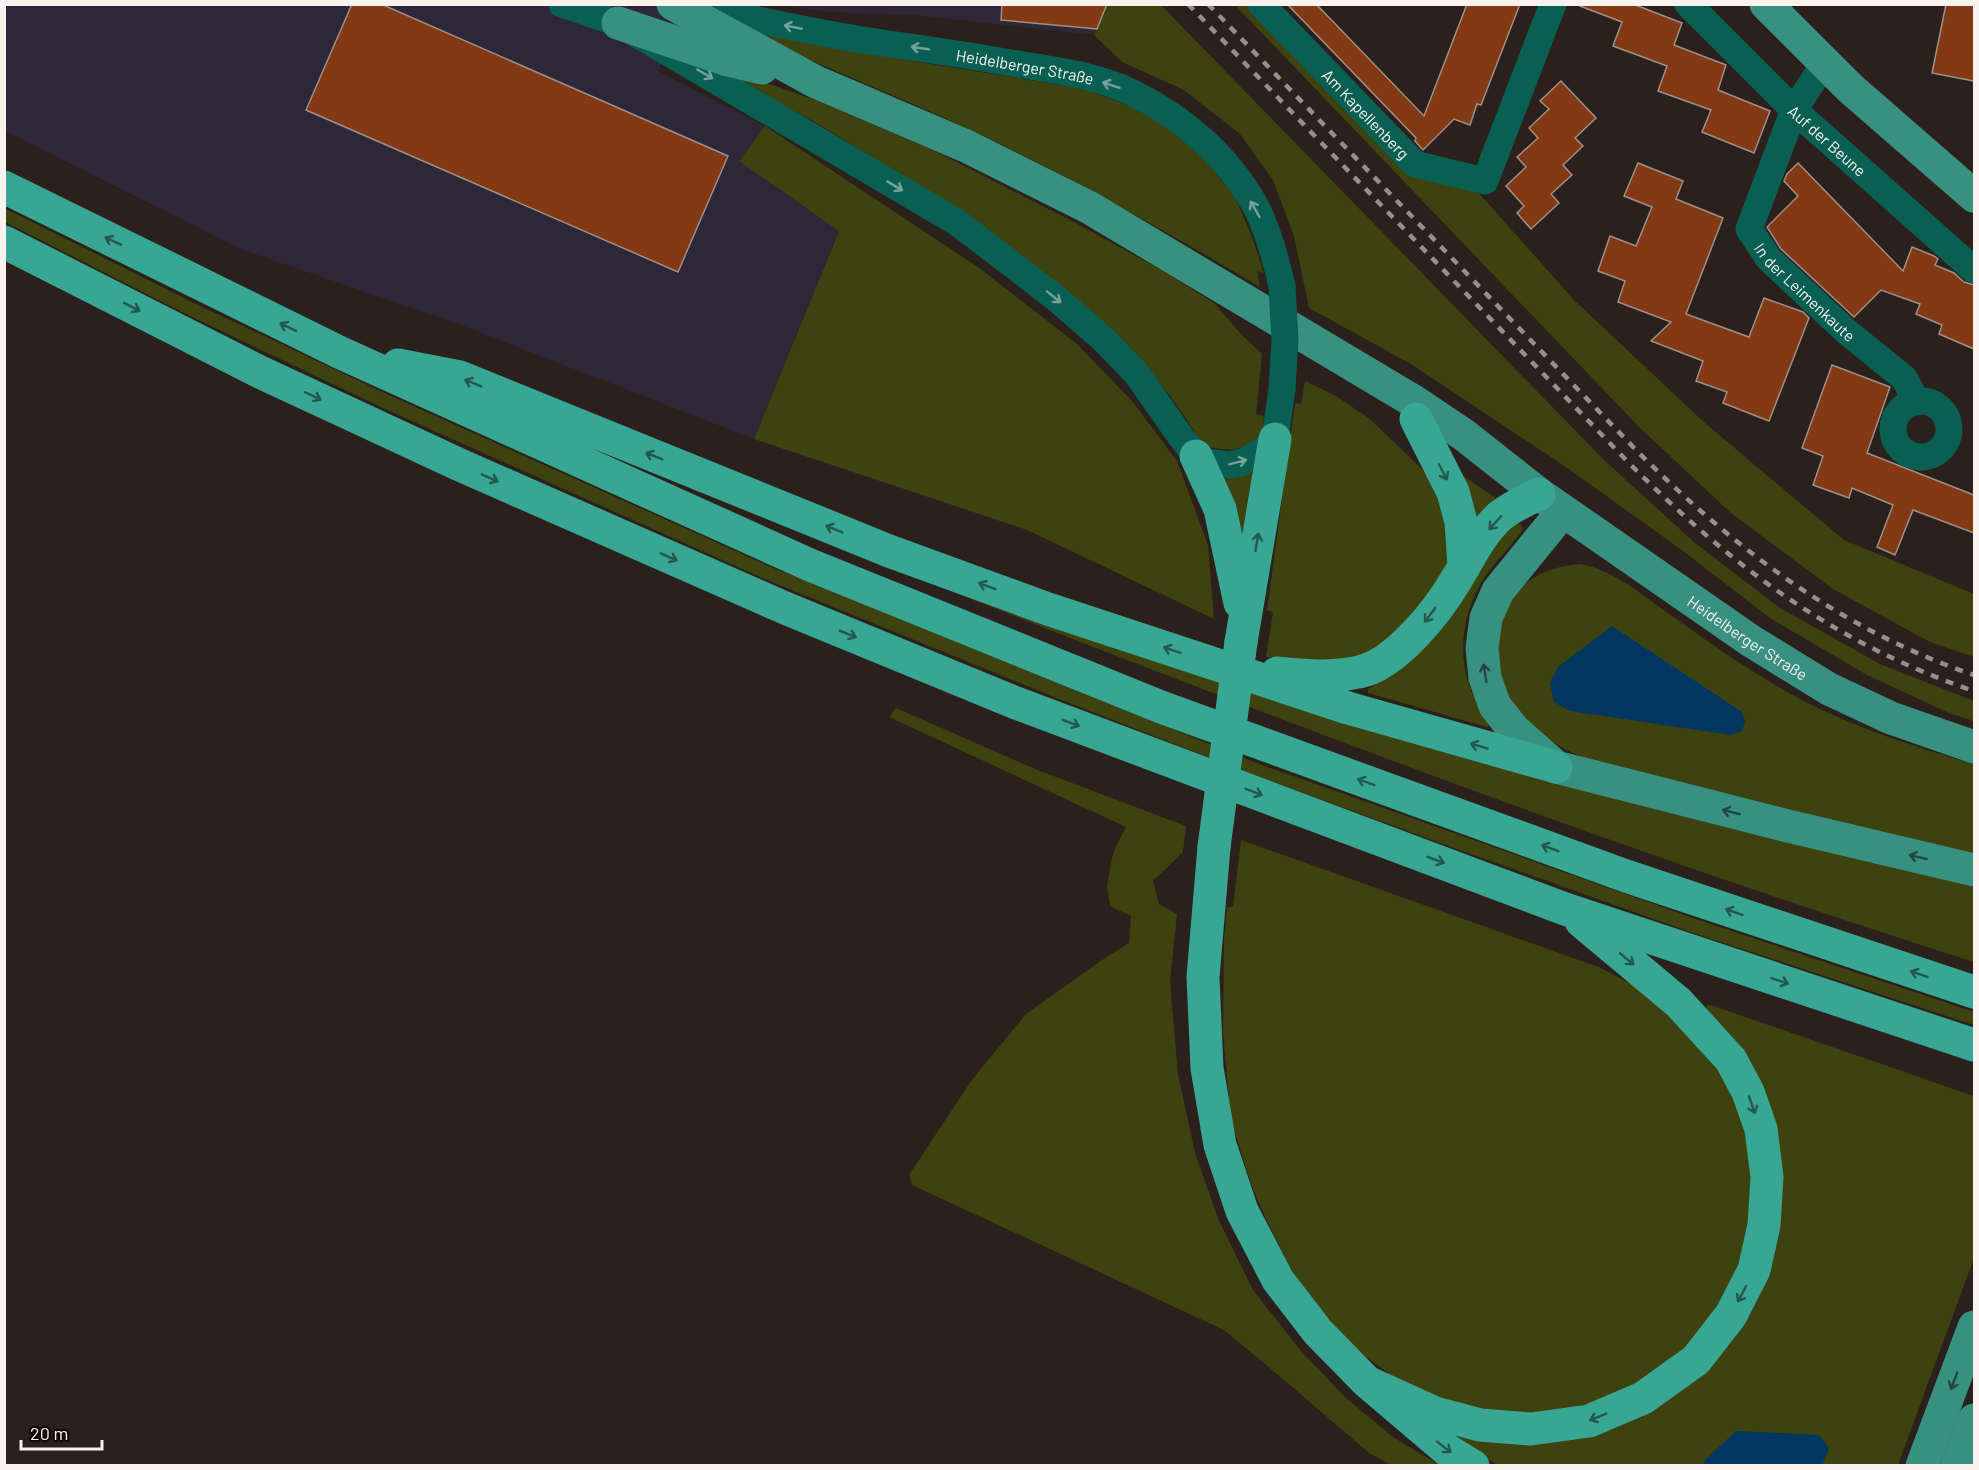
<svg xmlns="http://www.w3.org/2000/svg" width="1979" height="1470" viewBox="0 0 1979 1470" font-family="Barlow,sans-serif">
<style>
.commercial{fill:#2d2737}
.green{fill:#3e420e}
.water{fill:#003660}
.building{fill:#833a14;stroke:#9d908a;stroke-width:1.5}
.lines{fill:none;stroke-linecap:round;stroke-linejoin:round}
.minor{stroke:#085f52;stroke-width:27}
.major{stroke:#389080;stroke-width:33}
.highway{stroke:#37a692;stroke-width:33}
.rail{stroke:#988f8c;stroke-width:4.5;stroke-dasharray:8 8;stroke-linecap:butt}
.minor-bridge{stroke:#085f52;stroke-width:27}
.highway-bridge{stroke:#37a692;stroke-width:33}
.oneway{stroke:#74a199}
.oneway2{stroke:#24584e}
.oneway3{stroke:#22473f}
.labels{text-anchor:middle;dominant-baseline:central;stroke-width:6;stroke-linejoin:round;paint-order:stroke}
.street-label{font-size:16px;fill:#f9f2ef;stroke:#100b09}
</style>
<rect width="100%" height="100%" fill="#2b201c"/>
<path class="commercial" d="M4,5H692L658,71L765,126L739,161L839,230L754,439L458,324L240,249L5,131Z
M783,5H1107L1094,35L915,15L823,12Z"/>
<path class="green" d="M1107,5H1161L1603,459L1695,543L1780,608L1880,664L1974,701V721L1949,713L1867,675L1770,618L1683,551L1566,467L1411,364L1309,308L1294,236L1273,180L1240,134L1184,90L1122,62L1094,35Z
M1235,5H1248L1411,173L1477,191L1574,300L1706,424L1844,540L1974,594V657L1930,642L1833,589L1731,513L1640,428Z
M742,28L875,55L1080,88C1136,105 1184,129 1220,178C1225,185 1232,192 1236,200C1248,224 1256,248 1264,273L1257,271L1260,287C1173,235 1086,186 996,142C912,101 825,69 742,28Z
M706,61L820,102L937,152L1074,222L1165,272L1214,303L1241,334L1262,354L1256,414L1264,416L1262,437L1251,445L1232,450L1213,448L1202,443L1177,405L1150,371L877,160L813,121L705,64Z
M765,126L978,267L1077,344L1133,402L1177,461L1208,545L1214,619L1027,530L754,439L839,231L739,161Z
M4,208L196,304L391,396L771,567L1254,762L1696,919L1974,1012V1025L1693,933L1443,844L1254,775L1049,695L767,580L385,409L190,316L5,222Z
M1305,381L1336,396L1370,419L1421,468L1435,486L1443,503L1448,561L1430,595L1388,639L1372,650L1351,659L1331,661L1266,657L1273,612L1267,610L1295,403L1301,404Z
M1252,473L1254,474L1242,540L1223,479Z
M1462,475L1496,498L1477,528Z
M1516,522L1522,525V531C1510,547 1495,562 1484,578C1464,609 1457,650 1469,685C1474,699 1484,712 1489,726L1487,727L1368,693V689L1400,670L1473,581L1508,528Z
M1581,564C1615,571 1641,594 1668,613C1703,638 1738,663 1775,685C1837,722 1905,744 1974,764V856L1597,763C1567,752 1541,738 1519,714C1486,679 1491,610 1529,581C1544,569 1563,566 1581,564Z
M943,588L1974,885V962C1626,852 1283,722 943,588Z
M896,708L1035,769L1186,826L1183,852L1153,881L1159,904L1177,914L1170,982L1178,1074L1195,1153L1219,1221L1253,1290L1301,1351L1346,1398L1393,1437L1439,1465H1391L1369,1453L1283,1379L1224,1330L912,1185L909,1175L971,1081L1026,1014L1102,960L1129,943L1131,916L1110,906L1107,886L1113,853L1126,827L889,717Z
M1241,840L1601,968L1653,996L1725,1077L1743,1117L1752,1163V1214L1737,1279L1692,1343L1616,1399L1550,1417L1471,1413L1399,1381L1365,1356L1335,1328L1309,1294L1291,1269L1267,1221L1251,1184L1231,1120L1223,1032L1224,940L1227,908L1233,906Z
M1708,1004L1974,1096V1258L1898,1465H1498L1448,1437L1450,1433L1677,1393L1779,1205L1706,1008Z"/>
<path class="water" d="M1612,626L1742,712L1745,722L1742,731L1731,735L1570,711L1554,702L1550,683L1558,667Z
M1736,1431L1819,1435L1829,1448L1822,1465H1704V1461Z"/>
<path class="building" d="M352,4H381L728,156L678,272L306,110Z
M1002,4H1107L1097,29L1001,20Z
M1287,4H1316L1424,116L1467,4H1520L1481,105L1477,104L1470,125L1454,119L1423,150L1415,141L1416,138Z
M1581,4H1633L1682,23L1674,45L1726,65L1718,90L1770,111L1754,153L1702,132L1711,110L1658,91L1667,66L1613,46L1622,22L1580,6Z
M1946,4H1974V81L1932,73Z
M1561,81L1596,118L1575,138L1583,146L1563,165L1572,175L1551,194L1559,203L1531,229L1517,213L1524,206L1506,186L1526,167L1517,157L1538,138L1529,128L1549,109L1540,101Z
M1638,163L1683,181L1676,199L1723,218L1686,314L1749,337L1764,298L1803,312L1809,318L1769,421L1723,403L1727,392L1696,381L1703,361L1651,341L1671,322L1618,302L1625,281L1598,271L1610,236L1636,246L1652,207L1624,196Z
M1798,163L1903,271L1912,247L1934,256L1938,259L1935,265L1954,273L1964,282L1974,285V349L1939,334L1942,325L1916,314L1920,304L1881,290L1854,317L1781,249L1767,227L1798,196L1784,181L1787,174Z
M1832,365L1890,387L1867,453L1974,495V533L1913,510L1895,555L1877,547L1893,505L1852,488L1849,498L1813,485L1823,456L1802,448Z"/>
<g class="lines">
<g class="minor">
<path d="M562,4L618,23L958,223L1057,299L1103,339L1136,373L1181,437L1196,456L1205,462L1230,465L1243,462L1265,449L1275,439L1282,389"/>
<path id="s1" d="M689,4C755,20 821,34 889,44C934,50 978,57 1023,65C1060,71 1099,76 1133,93C1184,118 1230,158 1257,209C1269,233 1276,260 1282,286"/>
<path id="s2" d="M1261,4L1415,164L1485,181L1553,4"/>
<path id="s3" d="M1688,4L1794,110L1974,270"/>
<path id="s4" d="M1824,64L1794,110L1749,229L1769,259L1847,332L1904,378L1917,402"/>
<circle cx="1921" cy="429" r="28"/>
</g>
<g class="major">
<path id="s5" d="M673,4L816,82L966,146L1090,208L1415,402L1464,435L1539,494L1751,641L1829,689L1891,718L1974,747"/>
<path d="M1766,4L1850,88L1974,196"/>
<path d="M618,23L728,60L762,68"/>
<path d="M1563,511L1498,591L1486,618L1482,648L1485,678L1495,706L1514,730L1556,767L1788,826L1974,870"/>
<path d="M1922,1466L1974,1327"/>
<path d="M1957,1466L1974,1420"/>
</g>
<path class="highway" d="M4,187L341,353L810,565L1161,707L1626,876L1974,992
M4,242L260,372L460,465L785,608L1016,703L1565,909L1974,1045
M398,365L460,377L889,551L1048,609L1348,708L1556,767
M1416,419L1453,492L1461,522L1464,567
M1196,456L1220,509L1240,603
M1241,642L1275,439
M1277,673C1304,676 1332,678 1359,672C1395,665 1438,611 1456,580C1469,559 1481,533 1500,516C1511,507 1526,500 1539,494
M1214,847L1203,977L1207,1068L1220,1145L1242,1211L1278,1280L1318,1332L1367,1382L1447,1450L1473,1466
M1367,1382L1435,1413L1480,1425L1531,1429L1589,1421L1643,1398L1696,1360L1731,1315L1754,1270L1764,1225L1767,1177L1761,1129L1748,1092L1731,1060L1679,1003L1581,921"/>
<path class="rail" d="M1188,4L1626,460C1730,565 1833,643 1974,691
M1208,4L1637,451C1735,549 1841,630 1974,675"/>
<path class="minor-bridge" d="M1282,389L1285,339L1282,286"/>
<path class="highway-bridge" d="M1214,847L1241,642"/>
</g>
<defs><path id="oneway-shaft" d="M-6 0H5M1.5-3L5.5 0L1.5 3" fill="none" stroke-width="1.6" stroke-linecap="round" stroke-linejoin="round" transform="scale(1.5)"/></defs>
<g class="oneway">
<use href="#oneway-shaft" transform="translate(793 27) rotate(-169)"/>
<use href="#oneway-shaft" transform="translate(920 48) rotate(-172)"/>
<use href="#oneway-shaft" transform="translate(705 74) rotate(30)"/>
<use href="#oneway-shaft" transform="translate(1111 85) rotate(-161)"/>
<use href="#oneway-shaft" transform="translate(895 186) rotate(31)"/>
<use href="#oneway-shaft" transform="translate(1255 209) rotate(-119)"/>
<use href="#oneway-shaft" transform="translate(1054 297) rotate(39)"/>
<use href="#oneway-shaft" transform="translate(1238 462) rotate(-15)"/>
</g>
<g class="oneway2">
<use href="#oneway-shaft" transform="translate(113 241) rotate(-154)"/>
<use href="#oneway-shaft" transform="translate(132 307) rotate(27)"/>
<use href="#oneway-shaft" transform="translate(288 327) rotate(-154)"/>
<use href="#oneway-shaft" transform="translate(473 383) rotate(-158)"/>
<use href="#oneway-shaft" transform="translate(313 396) rotate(25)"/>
<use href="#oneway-shaft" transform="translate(654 456) rotate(-158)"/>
<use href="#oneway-shaft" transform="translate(1443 472) rotate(63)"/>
<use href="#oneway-shaft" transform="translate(490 478) rotate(24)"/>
<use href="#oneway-shaft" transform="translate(1495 523) rotate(132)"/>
<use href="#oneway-shaft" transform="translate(834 529) rotate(-158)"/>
<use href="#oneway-shaft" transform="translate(1257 542) rotate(-80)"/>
<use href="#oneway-shaft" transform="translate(669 557) rotate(24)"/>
<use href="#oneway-shaft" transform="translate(987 586) rotate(-160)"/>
<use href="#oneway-shaft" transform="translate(1430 615) rotate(127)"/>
<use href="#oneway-shaft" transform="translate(848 634) rotate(22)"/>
<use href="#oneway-shaft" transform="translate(1172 650) rotate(-161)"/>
<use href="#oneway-shaft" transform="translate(1071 723) rotate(21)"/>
<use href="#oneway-shaft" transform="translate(1479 746) rotate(-164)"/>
<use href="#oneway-shaft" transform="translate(1366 782) rotate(-160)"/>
<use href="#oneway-shaft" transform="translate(1254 792) rotate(21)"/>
<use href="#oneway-shaft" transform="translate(1550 848) rotate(-160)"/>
<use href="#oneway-shaft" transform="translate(1436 860) rotate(21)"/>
<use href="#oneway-shaft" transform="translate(1734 912) rotate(-161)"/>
<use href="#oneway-shaft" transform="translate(1627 959) rotate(40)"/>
<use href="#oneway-shaft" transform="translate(1919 974) rotate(-161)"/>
<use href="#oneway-shaft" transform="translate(1780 981) rotate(19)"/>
<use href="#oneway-shaft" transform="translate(1752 1105) rotate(71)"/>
<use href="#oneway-shaft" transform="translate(1742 1294) rotate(118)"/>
<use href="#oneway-shaft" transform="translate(1598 1417) rotate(158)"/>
<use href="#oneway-shaft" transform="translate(1444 1447) rotate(38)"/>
</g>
<g class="oneway3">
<use href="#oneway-shaft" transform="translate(1485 673) rotate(-99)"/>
<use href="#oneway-shaft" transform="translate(1731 812) rotate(-166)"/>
<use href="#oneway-shaft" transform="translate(1918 857) rotate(-167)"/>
<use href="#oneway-shaft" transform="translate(1954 1381) rotate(111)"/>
</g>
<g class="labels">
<g class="street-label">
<text stroke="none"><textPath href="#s1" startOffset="342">Heidelberger Straße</textPath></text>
<text stroke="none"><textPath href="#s2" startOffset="152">Am Kapellenberg</textPath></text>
<text stroke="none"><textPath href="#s3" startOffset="195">Auf der Beune</textPath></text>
<text stroke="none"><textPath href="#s4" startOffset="267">In der Leimenkaute</textPath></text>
<text stroke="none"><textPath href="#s5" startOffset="1251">Heidelberger Straße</textPath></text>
</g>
</g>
<rect width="1979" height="1470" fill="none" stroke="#f9f2ef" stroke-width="12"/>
<path d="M21 1440v9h81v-9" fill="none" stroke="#f9f2ef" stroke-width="3"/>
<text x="30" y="1440" font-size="18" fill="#f9f2ef" stroke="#100b09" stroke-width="4.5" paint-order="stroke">20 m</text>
</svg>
